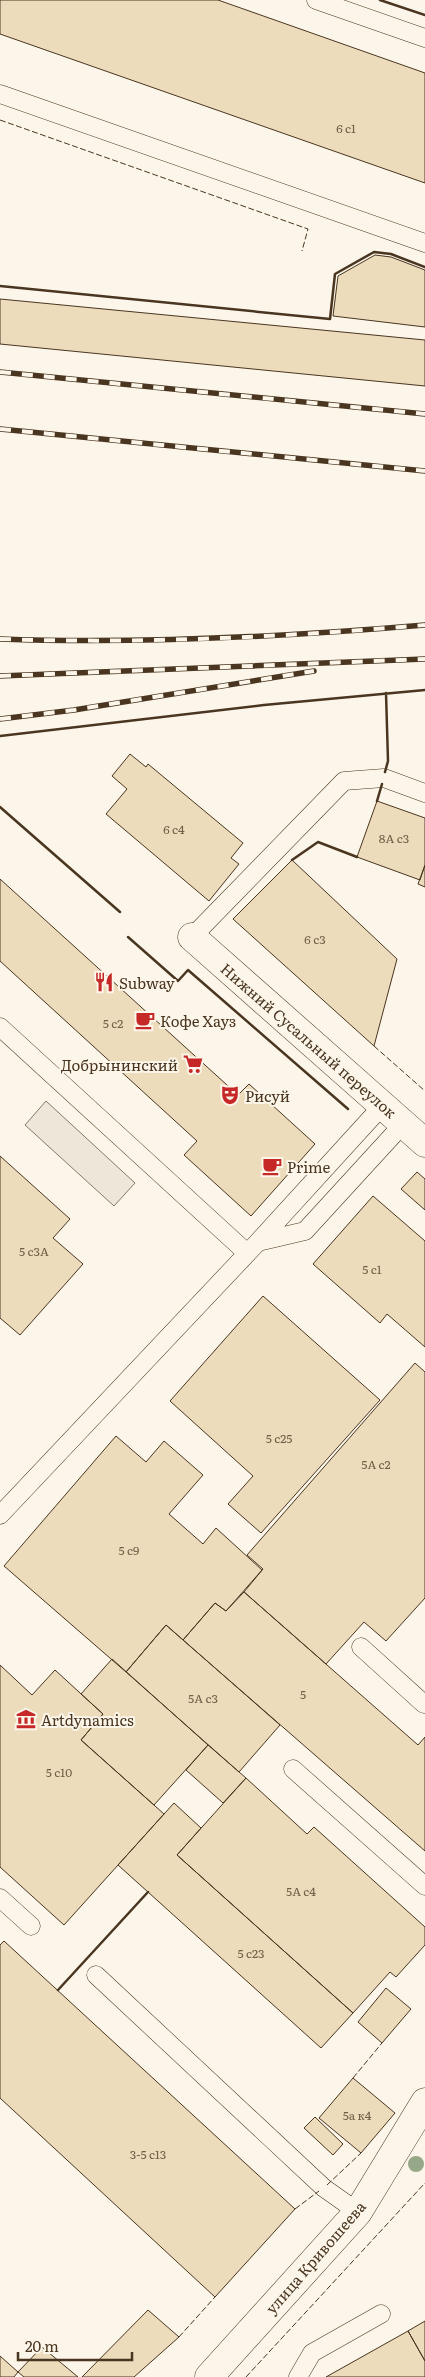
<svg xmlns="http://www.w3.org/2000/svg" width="425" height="2377" viewBox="0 0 425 2377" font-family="Literata,serif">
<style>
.parking{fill:#ede7d9;stroke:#887966}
.building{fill:#ecdcbc;stroke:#4a3520}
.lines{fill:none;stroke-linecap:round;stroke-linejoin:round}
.lane-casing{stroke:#4a3520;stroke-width:19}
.street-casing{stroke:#4a3520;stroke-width:29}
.lane{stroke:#fbf6e9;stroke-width:18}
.street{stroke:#fbf6e9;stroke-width:28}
.rail-casing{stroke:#4a3520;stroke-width:5.5}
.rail{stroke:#fbf6e9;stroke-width:4;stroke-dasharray:11;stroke-linecap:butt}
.fence{stroke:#4a3520;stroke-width:1;stroke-dasharray:6 2.5;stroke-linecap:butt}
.wall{stroke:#4a3520;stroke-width:2.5}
.tree{fill:#96a887}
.labels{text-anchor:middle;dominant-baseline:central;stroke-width:4;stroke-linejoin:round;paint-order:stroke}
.number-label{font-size:12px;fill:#725f47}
.poi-label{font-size:15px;fill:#4a3520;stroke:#fbf6e9;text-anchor:start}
.street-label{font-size:15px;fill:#4a3520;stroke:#fbf6e9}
</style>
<rect width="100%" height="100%" fill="#fbf6e9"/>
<path class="parking" d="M46,1101L135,1183L114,1206L25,1125Z"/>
<path class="building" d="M0,0H218L425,73V183L0,34Z
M375,255L391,257L425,270V327L333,316L338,276Z
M0,299L425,340V386L0,344Z
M130,754L146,767L148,764L243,843L231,858L239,864L209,901L106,814L127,789L112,776Z
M377,801L425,818V865L420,880L357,857Z
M292,860L397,959L374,1046L233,919Z
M425,865V887L418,884Z
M0,879L238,1095L249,1084L315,1144L251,1216L184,1155L197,1141L0,961Z
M0,1156L70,1219L53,1238L83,1264L20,1335L0,1318Z
M417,1172L425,1179V1210L401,1189Z
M373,1196L425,1241V1347L387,1314L380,1323L313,1264Z
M263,1296L380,1400L261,1533L228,1504L253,1476L170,1401Z
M415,1363L425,1372V1598L386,1641L364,1622L326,1664L244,1592L263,1569L247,1555Z
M116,1436L146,1462L164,1441L203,1475L169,1514L203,1544L216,1528L262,1570L226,1611L215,1603L183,1640L166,1625L126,1672L4,1566Z
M244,1592L418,1745L425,1737V1851L183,1640L215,1603L226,1611Z
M166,1625L280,1725L239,1772L126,1672Z
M112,1659L208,1745L154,1805L81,1740L103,1714L81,1694Z
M0,1665L32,1695L55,1670L103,1714L81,1740L164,1814L64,1925L0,1867Z
M208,1745L246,1778L223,1803L186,1770Z
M246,1778L307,1834L314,1827L425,1927V1945L396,1977L390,1972L353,2013L177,1855Z
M174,1803L201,1828L177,1855L353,2013L321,2048L118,1865Z
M4,1941L295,2209L215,2297L0,2098V1945Z
M386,1988L411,2009L382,2043L358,2022Z
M353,2078L395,2113L361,2153L319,2118Z
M315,2117L343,2144L333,2155L304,2128Z
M148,2310L179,2337L134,2377H82Z
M425,2321V2361L408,2331Z
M408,2331L425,2361V2377H326Z
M42,2347L78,2377H24L18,2372Z
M0,2356L18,2372L14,2377H0Z"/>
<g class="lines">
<defs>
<path id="lane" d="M316,0L425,38
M0,94L425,243
M192,937L344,781L384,778L425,793
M0,1027L247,1253
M258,1242L305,1231L404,1123
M0,1515L258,1242L383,1105
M361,1647L424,1704L425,1702
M293,1769L425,1886
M0,1898L31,1926
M96,1975L324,2188L358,2212
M298,2377L312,2353L381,2314"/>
<path id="street" d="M192,937L425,1143
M209,2377L358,2212L425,2102"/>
</defs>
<use href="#lane" class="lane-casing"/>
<use href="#street" class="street-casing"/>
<use href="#lane" class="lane"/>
<use href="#street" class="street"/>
<defs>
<path id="rail" d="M0,372L425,414
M0,429L425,471
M0,639C142,644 283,637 425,625
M0,676L425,659
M0,719L74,710L314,671"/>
</defs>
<use href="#rail" class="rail-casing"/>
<use href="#rail" class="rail"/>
<path class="fence" d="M0,120L308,229L302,251
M374,1046L425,1091
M353,2078L382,2043
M327,2185L361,2153
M295,2209L319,2191
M179,2337L215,2297
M246,2377L425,2183"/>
<path class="wall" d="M380,0L425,15
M0,286L330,319L335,274L374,252L391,254L425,267
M0,736L264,705L425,690
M385,772L388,761L386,693
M377,801L382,784
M0,807L120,912
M292,860L318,842L357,857
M128,937L178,981L188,970L348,1109
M58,1990L148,1892"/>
</g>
<circle class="tree" cx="416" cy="2164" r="8"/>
<defs>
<symbol id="restaurant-bare" viewBox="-9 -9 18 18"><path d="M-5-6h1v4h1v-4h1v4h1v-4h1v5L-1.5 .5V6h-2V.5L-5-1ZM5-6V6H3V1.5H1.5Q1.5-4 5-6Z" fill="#c62828" stroke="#fbf6e9" stroke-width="2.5" paint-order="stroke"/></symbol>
<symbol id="cafe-bare" viewBox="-9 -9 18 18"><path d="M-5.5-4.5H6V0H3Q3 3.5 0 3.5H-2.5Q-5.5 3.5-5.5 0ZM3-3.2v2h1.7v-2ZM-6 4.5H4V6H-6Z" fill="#c62828" stroke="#fbf6e9" stroke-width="2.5" paint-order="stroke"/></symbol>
<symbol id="supermarket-bare" viewBox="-9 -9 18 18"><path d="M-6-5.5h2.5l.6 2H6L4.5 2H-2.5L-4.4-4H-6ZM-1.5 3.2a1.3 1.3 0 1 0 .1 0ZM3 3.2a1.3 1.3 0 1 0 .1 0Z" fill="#c62828" stroke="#fbf6e9" stroke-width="2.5" paint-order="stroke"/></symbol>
<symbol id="theatre-bare" viewBox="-9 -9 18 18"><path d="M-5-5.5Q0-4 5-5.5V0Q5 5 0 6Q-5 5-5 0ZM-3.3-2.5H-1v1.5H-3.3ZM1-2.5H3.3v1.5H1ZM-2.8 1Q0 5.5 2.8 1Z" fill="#c62828" stroke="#fbf6e9" stroke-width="2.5" paint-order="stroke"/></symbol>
<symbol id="museum-bare" viewBox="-9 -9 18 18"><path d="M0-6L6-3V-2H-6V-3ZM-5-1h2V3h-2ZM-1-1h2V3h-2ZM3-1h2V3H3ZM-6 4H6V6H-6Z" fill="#c62828" stroke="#fbf6e9" stroke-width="2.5" paint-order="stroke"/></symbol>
</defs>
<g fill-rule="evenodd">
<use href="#restaurant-bare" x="90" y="968" width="28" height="28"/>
<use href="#cafe-bare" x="131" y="1006" width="28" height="28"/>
<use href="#supermarket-bare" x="179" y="1050" width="28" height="28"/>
<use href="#theatre-bare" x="216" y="1081" width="28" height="28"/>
<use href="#cafe-bare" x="258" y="1152" width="28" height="28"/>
<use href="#museum-bare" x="12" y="1705" width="28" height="28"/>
</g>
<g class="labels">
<g class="number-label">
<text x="346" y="128">6 с1</text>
<text x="174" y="829">6 с4</text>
<text x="394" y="838">8А с3</text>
<text x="315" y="939">6 с3</text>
<text x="113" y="1023">5 с2</text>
<text x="34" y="1251">5 с3А</text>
<text x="372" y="1269">5 с1</text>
<text x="279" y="1438">5 с25</text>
<text x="376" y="1464">5А с2</text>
<text x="129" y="1550">5 с9</text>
<text x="303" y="1694">5</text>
<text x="203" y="1698">5А с3</text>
<text x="59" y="1772">5 с10</text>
<text x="301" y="1891">5А с4</text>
<text x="251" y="1953">5 с23</text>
<text x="357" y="2115">5а к4</text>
<text x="148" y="2154">3-5 с13</text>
</g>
<g class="poi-label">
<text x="119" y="982">Subway</text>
<text x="160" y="1020">Кофе Хауз</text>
<text x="178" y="1064" text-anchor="end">Добрынинский</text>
<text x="245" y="1095">Рисуй</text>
<text x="287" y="1166">Prime</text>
<text x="41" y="1719">Artdynamics</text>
</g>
<g class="street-label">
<text transform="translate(309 1040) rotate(41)">Нижний Сусальный переулок</text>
<text transform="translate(315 2257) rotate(-49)">улица Кривошеева</text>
</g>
</g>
<path d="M18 2352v8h114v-8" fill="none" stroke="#4a3520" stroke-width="2.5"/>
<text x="25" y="2352" font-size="15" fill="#4a3520" stroke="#fbf6e9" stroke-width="4" paint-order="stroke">20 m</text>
</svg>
